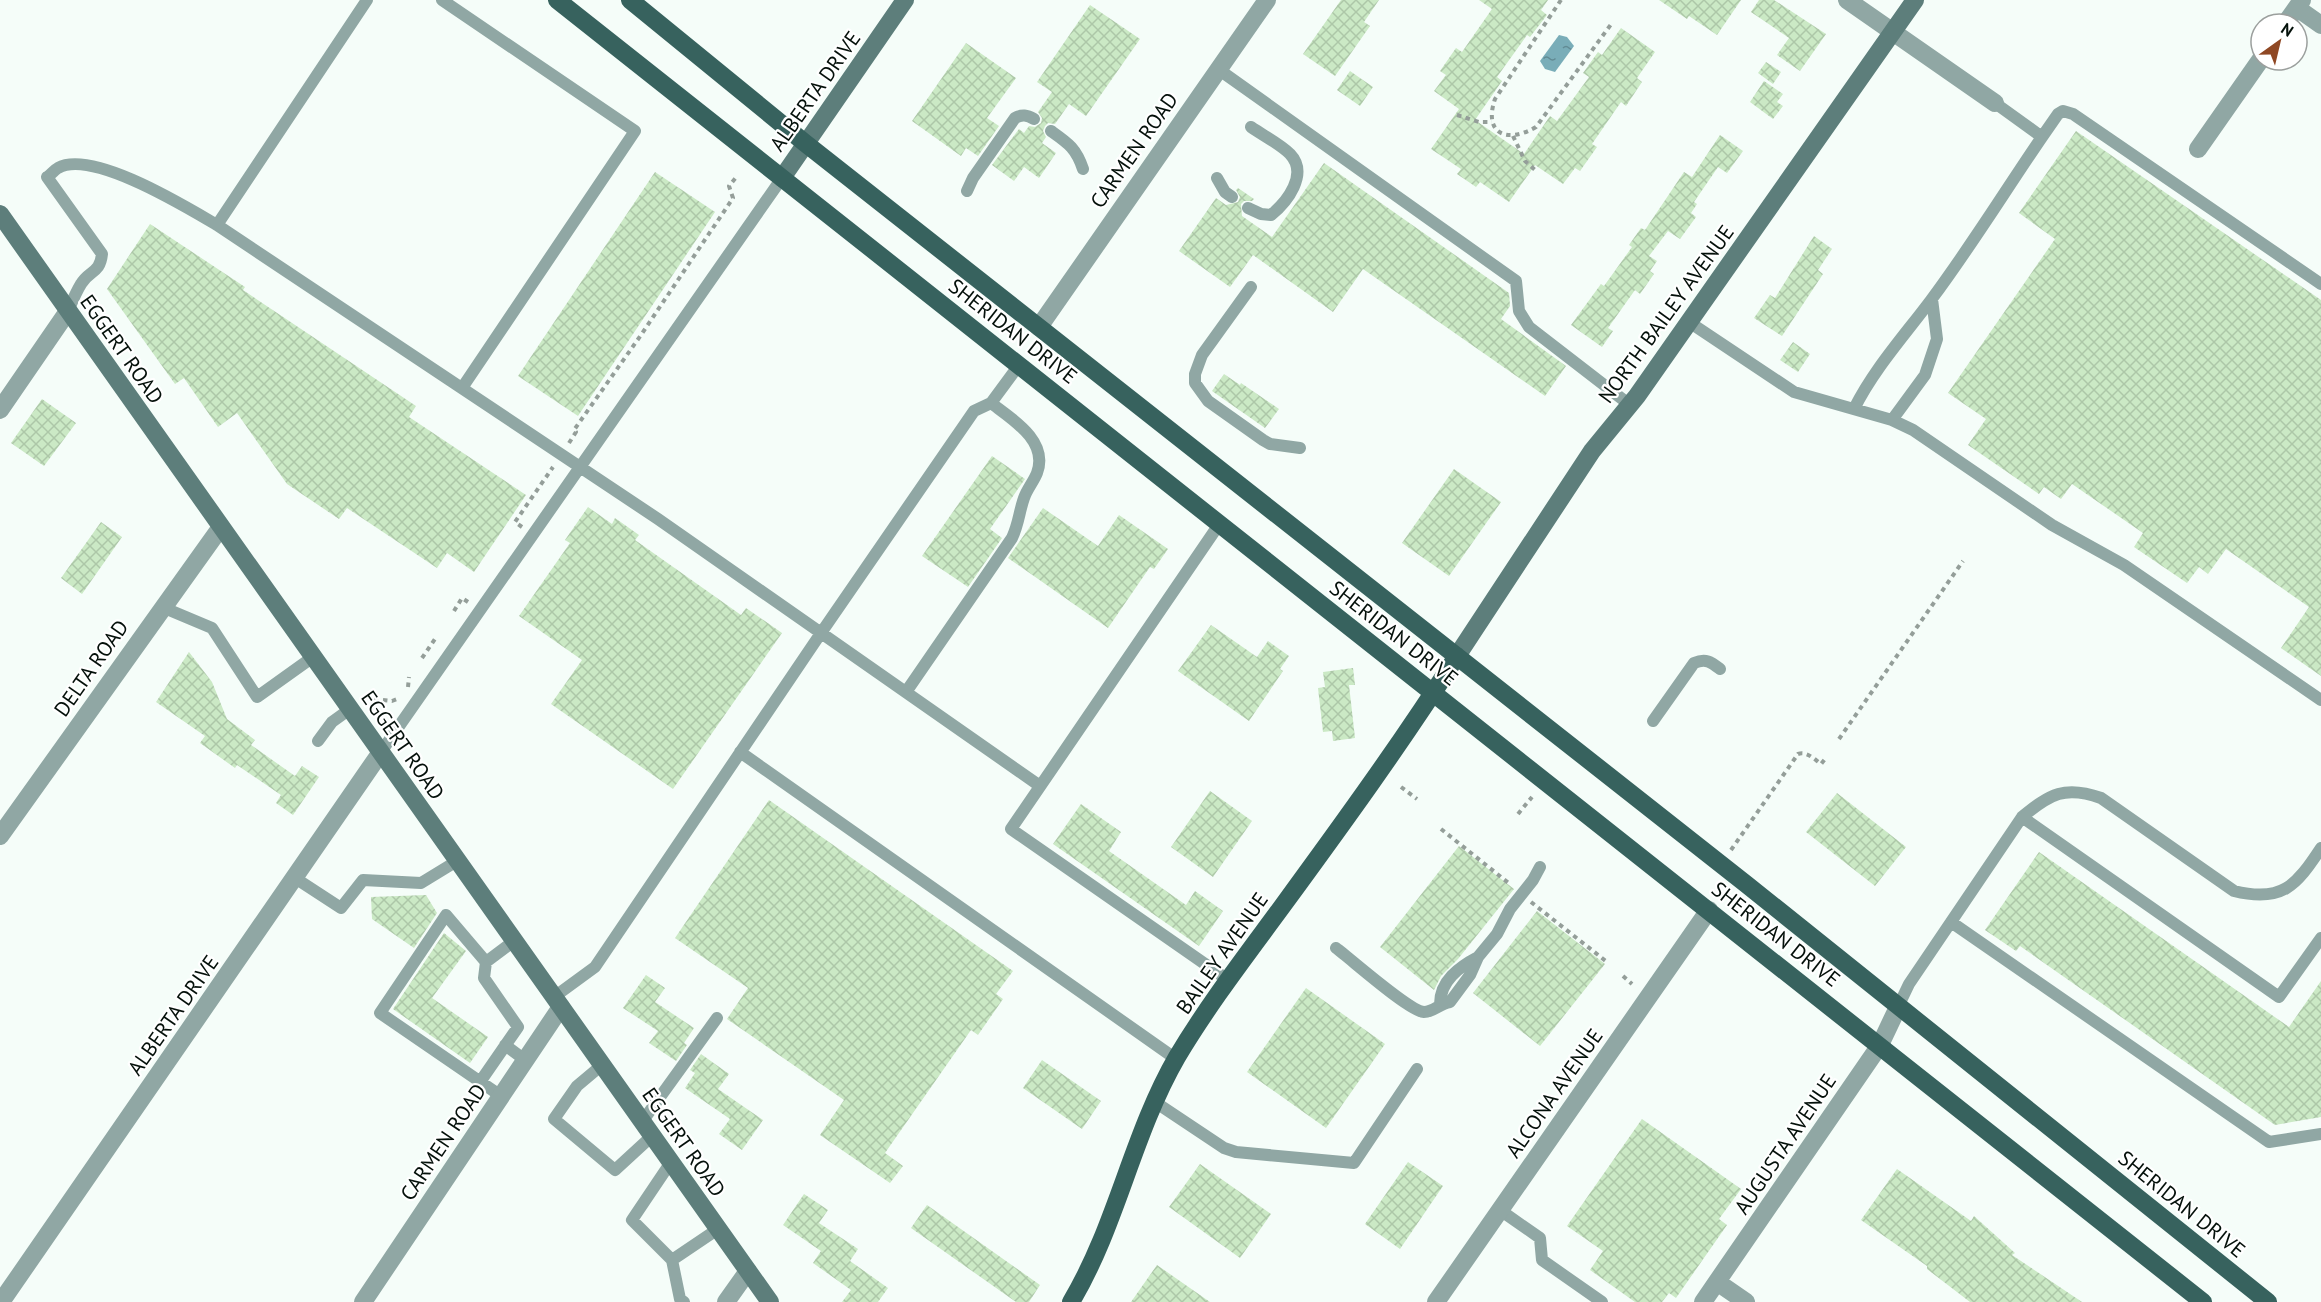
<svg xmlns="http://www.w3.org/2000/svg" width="2321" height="1302" viewBox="0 0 2321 1302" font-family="'PT Sans',sans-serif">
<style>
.water{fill:url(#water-ripples)}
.building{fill:url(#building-cross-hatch)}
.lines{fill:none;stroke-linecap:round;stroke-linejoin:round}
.path{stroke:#949e99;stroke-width:4;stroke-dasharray:4.5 4.5;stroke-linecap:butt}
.lane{stroke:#90a7a4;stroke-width:12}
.street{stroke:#90a7a4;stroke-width:18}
.secondary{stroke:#5d7e7b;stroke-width:18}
.primary{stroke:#37625e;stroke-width:18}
.labels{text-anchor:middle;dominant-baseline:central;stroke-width:4.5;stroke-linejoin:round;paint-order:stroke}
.street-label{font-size:21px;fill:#04100a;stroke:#fff}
</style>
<defs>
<pattern id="water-ripples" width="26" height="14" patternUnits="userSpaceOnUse" patternTransform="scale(1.5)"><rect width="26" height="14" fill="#79adb8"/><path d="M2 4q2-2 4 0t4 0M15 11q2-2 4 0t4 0" fill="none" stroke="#618b94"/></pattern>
<pattern id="building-cross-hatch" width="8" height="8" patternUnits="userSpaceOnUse" patternTransform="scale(1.5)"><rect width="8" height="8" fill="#cbe9c5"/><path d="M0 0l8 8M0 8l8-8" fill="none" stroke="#adc7a8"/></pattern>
</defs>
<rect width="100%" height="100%" fill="#f5fdf9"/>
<path class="water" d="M1559,35L1567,37L1574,46L1555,72L1545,69L1540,61Z"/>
<path class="building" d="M1341,0H1379L1364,22L1370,26L1335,76L1303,54Z
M1479,0H1548L1541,10L1547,15L1530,37L1527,35L1497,77L1502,81L1475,120L1524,154L1550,116L1557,121L1589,77L1583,73L1598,52L1602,55L1621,28L1655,52L1637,78L1642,82L1626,106L1621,102L1592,144L1597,147L1580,171L1575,168L1563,184L1535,165L1509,202L1480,182L1476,187L1457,174L1461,169L1431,149L1459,109L1434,91L1446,75L1440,71L1456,48L1462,52L1492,9Z
M1659,0H1741L1717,35L1689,16L1687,19Z
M1759,0H1774L1826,34L1800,71L1777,55L1789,38L1751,12Z
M1090,5L1140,39L1086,116L1069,104L1055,124L1048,123L1045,126L1043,131L1046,137L1042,143L1056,153L1039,178L1024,167L1014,181L992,165L1019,129L1024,133L1029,126L1035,127L1041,123L1042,118L1038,112L1052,92L1037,82Z
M966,43L1016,78L987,118L999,126L978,156L966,148L961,156L912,121Z
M1766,62L1781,72L1773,84L1758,73Z
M1350,71L1373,87L1360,106L1337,90Z
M1764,81L1783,94L1777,102L1783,106L1773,119L1750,102Z
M2076,131L2321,300V676L2281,648L2309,607L2226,549L2208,574L2199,567L2187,583L2134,547L2143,533L2072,484L2061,499L2044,487L2039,494L1968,445L1986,419L1948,393L2055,239L2019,213Z
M1720,135L1743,151L1727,173L1718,167L1694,202L1697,204L1691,213L1696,217L1680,239L1668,231L1649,256L1657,261L1650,271L1654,274L1640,294L1635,290L1608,328L1613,331L1602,347L1571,325L1601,284L1604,286L1632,247L1629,245L1641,228L1645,230L1684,172L1692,177Z
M1324,163L1509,293L1510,306L1501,319L1566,366L1545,396L1363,269L1333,312L1253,255L1230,287L1179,251L1216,198L1226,205L1238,202L1240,197L1236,190L1238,188L1254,199L1252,201H1244L1241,204L1242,216L1272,237Z
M655,172L715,212L578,416L518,376Z
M150,224L245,287L243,290L416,406L409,417L526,495L474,572L447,553L437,568L347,508L339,519L287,484L237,413L218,427L184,378L175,384L107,289Z
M1814,236L1832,249L1818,270L1823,274L1782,336L1754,318L1770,295L1775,298Z
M1793,342L1810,354L1798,372L1780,360Z
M1224,374L1240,385L1241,383L1279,409L1265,428L1212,391Z
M42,399L76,423L44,466L11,443Z
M992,456L1025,479L990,529L1002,538L968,587L922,556Z
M1454,469L1501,502L1449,576L1402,543Z
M588,507L612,524L615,518L639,535L635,540L741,615L746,608L782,633L673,789L551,704L582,660L519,616L570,543L565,540Z
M1043,508L1098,546L1119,515L1168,549L1154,569L1150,567L1108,628L1008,558Z
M101,522L122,537L82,594L61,578Z
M1211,625L1257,657L1268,641L1289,656L1280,669L1283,671L1249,721L1178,671Z
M189,652L212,682L227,719L255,740L251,745L295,776L302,766L319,777L293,815L276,803L281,795L237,765L235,768L200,743L205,736L156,702Z
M1353,668L1355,685H1349L1355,738L1333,741L1332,731L1323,732L1318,688L1325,687L1323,672Z
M1210,791L1252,821L1213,877L1171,847Z
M1837,793L1906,847L1875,886L1806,832Z
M769,800L1013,971L996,994L1003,999L978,1035L971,1030L885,1153L903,1166L890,1183L820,1135L844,1100L727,1019L748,988L675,938Z
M1081,804L1121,832L1109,851L1186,905L1195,891L1223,911L1199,946L1053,844Z
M1459,846L1514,889L1458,959L1441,976L1434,990L1380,947Z
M2039,852L2289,1027L2321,981V1117L2275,1125L2020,946L2016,951L1985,930Z
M426,895L437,913L414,948L372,919L371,897Z
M1537,911L1605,964L1540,1046L1473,993Z
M444,933L466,951L432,998L488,1037L470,1063L393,1009Z
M646,975L665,988L655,1002L694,1028L684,1043L687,1045L676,1061L649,1043L658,1031L623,1008Z
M1306,988L1385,1044L1326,1128L1247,1072Z
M701,1054L729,1074L718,1089L763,1120L742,1150L719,1134L730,1119L685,1088L695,1073L690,1070Z
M1042,1060L1101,1101L1082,1129L1023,1088Z
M1642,1119L1741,1189L1719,1219L1727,1225L1676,1298L1669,1293L1662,1302H1635L1590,1270L1603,1251L1567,1226Z
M1408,1162L1443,1186L1400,1249L1365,1224Z
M1200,1164L1271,1214L1240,1258L1169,1207Z
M1897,1169L1971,1221L1974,1216L2015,1253L2012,1255L2082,1302H1970L1927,1269V1266L1861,1220Z
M804,1194L828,1210L819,1223L858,1249L850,1261L888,1288L878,1302H842L851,1290L813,1263L821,1251L783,1225Z
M927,1205L1040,1285L1029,1302H1016L911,1228Z
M1157,1265L1210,1302H1131Z"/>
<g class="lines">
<path class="path" d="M1561,0L1495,99C1483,134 1507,144 1536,127L1612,23
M1457,115L1479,122H1492
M1513,136L1525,161L1535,170
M569,443L576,432L574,430L641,335L733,198L729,186L738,175
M522,527L515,522L553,467
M454,611L462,598L468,602
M422,658L435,639
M408,687L409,677
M374,699L392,701L400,698
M1839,739L1963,561
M1401,787L1417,799
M1518,814L1532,797
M1441,829L1511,885
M1731,850L1798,754C1807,751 1814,759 1821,764L1825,759
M1531,902L1607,962
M1623,976L1632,984"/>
<path class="lane" d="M367,0L217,225L658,519L1040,786
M442,0L635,131L462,388
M1218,69L1516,281L1519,311L1529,327L1630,405
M1995,103L2042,137
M1051,131C1068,143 1076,148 1083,169
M1217,178L1225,192L1232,197
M967,191L973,178L1015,118C1022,114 1027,115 1034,119
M1248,208L1261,214L1271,215C1287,202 1309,174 1290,154C1280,144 1264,136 1251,127
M1251,287L1202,355L1195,374V383L1208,401L1263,440L1270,444L1300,448
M68,311C72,302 76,292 81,284C89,270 100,274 102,254L47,177C51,175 54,170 58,168C92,149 186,207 217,225
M1689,322L1794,392L1892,420L1913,430L2052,525L2124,565L2321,700
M1854,409C1874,369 1904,336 1931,300C1970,248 2005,191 2042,137L2058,114L2063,111L2073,114L2321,284
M1892,420L1925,375L1937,339L1932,299
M1220,523L1011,829L1228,980
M162,607L212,628L257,697L313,657
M906,692L1012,538C1019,523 1019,512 1024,498C1027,489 1034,481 1037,473C1049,441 1012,419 991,403
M1653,721L1694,663C1706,658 1711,662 1720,669
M318,741L332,722L350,709
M381,752L782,178
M740,752L1176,1059
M2022,817L2279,997L2321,938
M295,878L341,908L363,880L421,883L457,861
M1951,922L2269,1142L2321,1134
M1336,948C1351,959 1409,1011 1424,1012C1433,1012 1439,1004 1450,1002L1470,975L1478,957L1497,934L1510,909L1533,880L1540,867
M554,997L595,967L821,633L974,411L991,403L1019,365
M1440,1004C1440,981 1459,967 1478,957
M1898,1007L1909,984L2022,817C2050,794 2065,785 2101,798L2234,891C2282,903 2296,886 2321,848
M505,1045L525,1060
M602,1065L577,1086L554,1119L615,1170L652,1136
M480,1082L518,1027L484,978L486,962
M501,1096L380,1013L446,915L486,962L514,941
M1155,1102L1224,1148L1236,1152L1354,1163L1417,1069
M642,1122L717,1018
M671,1162L632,1220L672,1260L718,1229
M1500,1210L1540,1238L1542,1260L1602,1302
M672,1260L680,1299L684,1302"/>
<path class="street" d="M1847,0L1995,103
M2297,8L2321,25
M2285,24L2302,0
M2198,149L2261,59
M1039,327L1267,0
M0,410L68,311
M0,836L221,527
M1717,1282L1746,1302
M1,1302L381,752
M363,1302L561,1007
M726,1302L748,1271
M1436,1302L1709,910
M1703,1302L1880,1045L1898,1007"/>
<path class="secondary" d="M782,178L905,0
M0,214L770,1302
M1457,656L1592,451L1637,396L1915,0"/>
<path class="primary" d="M557,0L2203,1302
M630,0L805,143L1746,884L2268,1302
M1071,1302C1117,1225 1132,1135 1177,1057C1208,1005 1245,957 1281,908C1341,826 1402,742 1457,656"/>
</g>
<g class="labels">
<g class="street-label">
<text transform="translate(815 91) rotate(-55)">ALBERTA DRIVE</text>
<text transform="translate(1134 150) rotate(-55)">CARMEN ROAD</text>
<text transform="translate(1666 314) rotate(-54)">NORTH BAILEY AVENUE</text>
<text transform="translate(1013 331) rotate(38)">SHERIDAN DRIVE</text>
<text transform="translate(122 349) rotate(55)">EGGERT ROAD</text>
<text transform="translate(1394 633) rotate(38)">SHERIDAN DRIVE</text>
<text transform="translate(91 668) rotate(-55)">DELTA ROAD</text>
<text transform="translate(403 745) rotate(55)">EGGERT ROAD</text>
<text transform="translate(1776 934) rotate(38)">SHERIDAN DRIVE</text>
<text transform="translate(1222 953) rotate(-55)">BAILEY AVENUE</text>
<text transform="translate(173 1015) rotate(-55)">ALBERTA DRIVE</text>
<text transform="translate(1554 1093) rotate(-55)">ALCONA AVENUE</text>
<text transform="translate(443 1142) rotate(-56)">CARMEN ROAD</text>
<text transform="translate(684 1142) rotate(55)">EGGERT ROAD</text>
<text transform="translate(1785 1144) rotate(-56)">AUGUSTA AVENUE</text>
<text transform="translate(2182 1204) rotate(39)">SHERIDAN DRIVE</text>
</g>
</g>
<g transform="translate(2279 42) rotate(34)"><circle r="28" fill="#ffffff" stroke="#9b9f9d" stroke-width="1.5"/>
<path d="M0-4.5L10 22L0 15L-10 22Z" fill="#8f4824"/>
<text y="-9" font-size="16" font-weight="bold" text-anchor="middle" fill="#04100a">N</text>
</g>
</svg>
